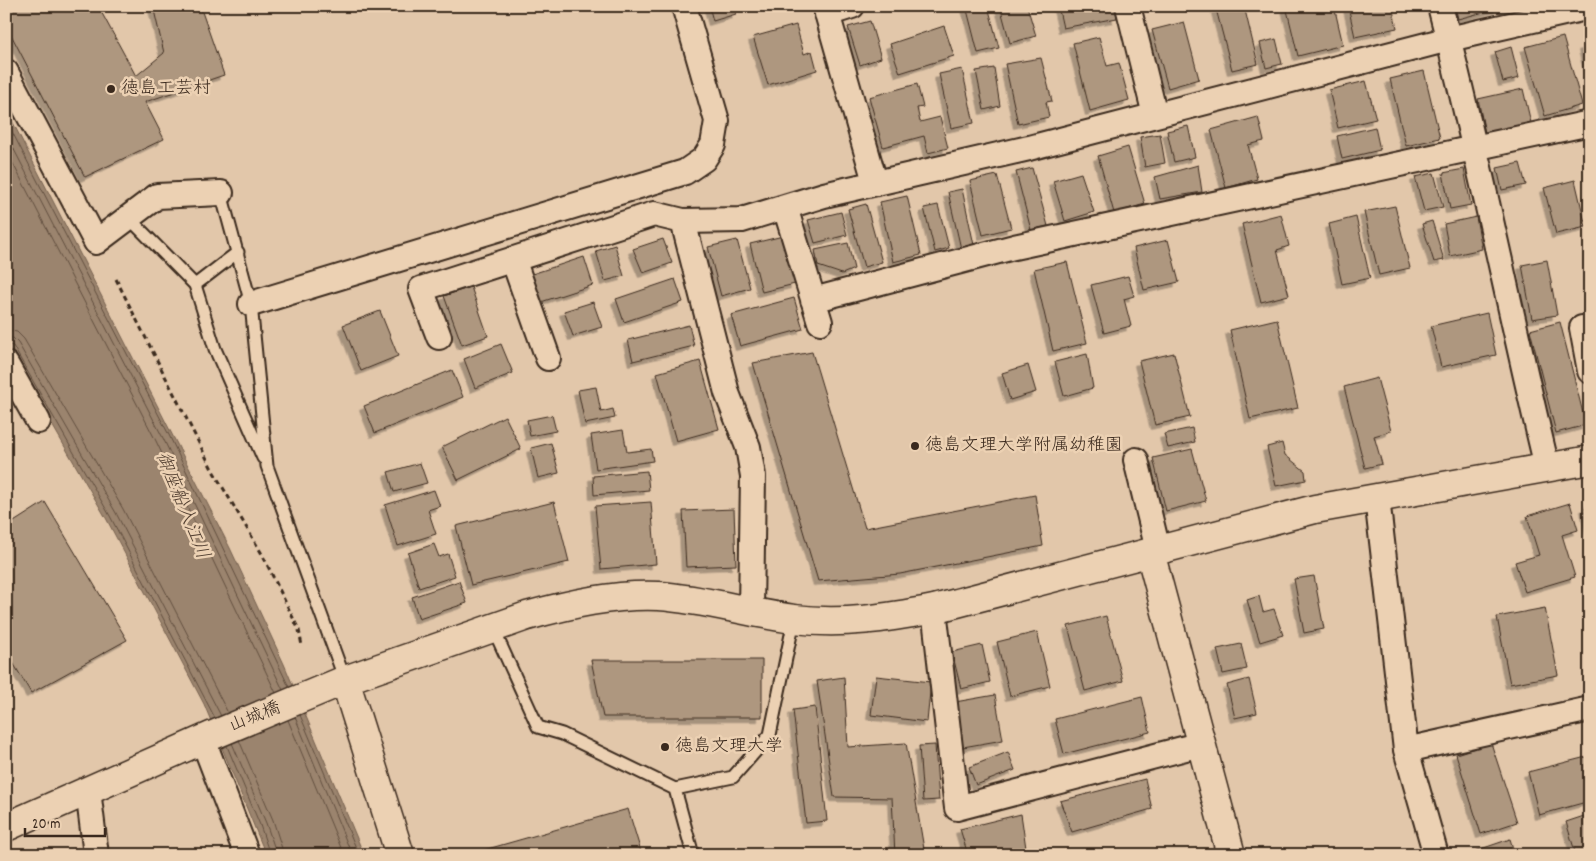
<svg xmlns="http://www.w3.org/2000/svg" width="1596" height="861" viewBox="0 0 1596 861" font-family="Dekko,'Klee One',sans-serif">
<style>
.water{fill:#9b846e;stroke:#75604e}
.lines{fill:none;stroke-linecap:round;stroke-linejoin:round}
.shore{stroke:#614e3e;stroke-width:1}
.building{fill:#ae977f;stroke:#3b2a1e;filter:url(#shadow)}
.lane-casing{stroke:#3b2a1e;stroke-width:15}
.street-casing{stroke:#3b2a1e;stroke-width:28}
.secondary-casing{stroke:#3b2a1e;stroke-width:31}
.path{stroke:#3b2a1e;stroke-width:3;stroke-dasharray:5 4;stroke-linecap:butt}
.lane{stroke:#ecd1b3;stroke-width:11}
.street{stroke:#ecd1b3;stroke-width:24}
.secondary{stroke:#ecd1b3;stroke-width:28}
.poi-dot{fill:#3b2a1e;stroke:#ecd1b3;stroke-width:2}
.labels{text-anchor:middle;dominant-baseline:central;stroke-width:5;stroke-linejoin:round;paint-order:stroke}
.poi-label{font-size:18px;fill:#3b2a1e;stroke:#ecd1b3;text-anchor:start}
.street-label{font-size:18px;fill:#3b2a1e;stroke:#ecd1b3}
.water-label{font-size:19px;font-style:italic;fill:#534032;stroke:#ecd1b3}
</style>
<defs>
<filter id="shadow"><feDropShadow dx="-4.5" dy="4.5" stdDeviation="0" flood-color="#0004"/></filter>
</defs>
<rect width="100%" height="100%" fill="#e2c7aa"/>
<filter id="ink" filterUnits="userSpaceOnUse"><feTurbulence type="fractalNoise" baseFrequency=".02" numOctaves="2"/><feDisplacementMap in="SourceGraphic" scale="10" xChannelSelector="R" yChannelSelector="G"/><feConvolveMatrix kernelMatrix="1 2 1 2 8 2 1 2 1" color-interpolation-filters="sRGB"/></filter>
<g filter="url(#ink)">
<path class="water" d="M6,109L230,548L284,664L364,855H266L204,704L106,518L6,345Z"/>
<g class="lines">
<path class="shore" d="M6,120L169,435L289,687
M6,134L163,438L283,690
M6,150L156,441L276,693
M6,330L17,332L24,339L123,509L228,713
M6,337L13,338L18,343L116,513L221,716
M6,344L13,346L110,516L215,718
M300,715L359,855
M295,717L352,855
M288,720L344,855
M239,740L273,820L284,855
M232,743L266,823L277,855
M227,746L260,825L270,855"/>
</g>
<path class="building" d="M6,6H98L136,76L164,53L153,6H200L224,75L145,102L164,139L85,177L6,25Z
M709,6H734L736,14L713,21Z
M966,6H988L999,48L978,53Z
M1000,6H1027L1036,36L1010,43Z
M1058,6H1115L1117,18L1063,28Z
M1225,6H1244L1258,64L1232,70L1216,9Z
M1286,6H1334L1343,45L1298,56Z
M1348,6H1392L1397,28L1355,37Z
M1455,6H1498L1499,8L1458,19Z
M870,21L881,58L860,65L848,27Z
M1184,22L1199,79L1168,88L1152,30Z
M796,25L804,54L812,51L817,70L768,85L753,37Z
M944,26L954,56L900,73L890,44Z
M1099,37L1107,66L1119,63L1129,100L1090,111L1073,43Z
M1563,37L1582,105L1545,116L1525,47Z
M1276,39L1282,64L1266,68L1260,43Z
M1590,44V74L1583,46Z
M1511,47L1519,78L1503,82L1495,52Z
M1041,58L1052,101L1046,102L1049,117L1018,124L1005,64Z
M994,68L1000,106L984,110L976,71Z
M962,69L974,123L951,128L939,74Z
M1424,71L1440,138L1406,146L1390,79Z
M1366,81L1376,119L1338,128L1329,90Z
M917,84L923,107L917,108L920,122L940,117L948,148L928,153L924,136L883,147L869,97Z
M1523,89L1531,123L1485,133L1478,99Z
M1258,117L1264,141L1248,145L1257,179L1226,188L1211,130Z
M1188,126L1195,157L1174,162L1167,131Z
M1375,127L1380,150L1342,159L1337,136Z
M1160,134L1165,163L1145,167L1140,137Z
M1128,147L1145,204L1114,213L1098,156Z
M1520,163L1526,185L1502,190L1497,168Z
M1198,165L1202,192L1160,199L1155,177Z
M1032,168L1048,226L1031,230L1016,172Z
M1464,169L1471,205L1450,209L1443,173Z
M1081,173L1094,212L1065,221L1053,181Z
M1434,173L1443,207L1424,211L1415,177Z
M997,175L1011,228L983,235L970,181Z
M1575,180L1586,227L1556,234L1544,188Z
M962,189L974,245L961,249L948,192Z
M907,196L921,255L893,262L880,202Z
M866,204L882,262L864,267L848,209Z
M938,205L949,248L935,252L924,208Z
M1395,206L1410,268L1379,275L1364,212Z
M841,212L847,235L815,243L808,220Z
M1281,214L1289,246L1277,250L1289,295L1261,302L1242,224Z
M1356,217L1370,278L1342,284L1329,224Z
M1476,217L1482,249L1450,256L1444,224Z
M1432,221L1444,260L1434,262L1422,224Z
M783,236L795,284L762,292L750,244Z
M663,239L672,263L643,273L633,249Z
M737,240L750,288L721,296L708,247Z
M1168,240L1179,282L1144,290L1134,248Z
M848,243L854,269L842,274L818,266L815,250Z
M615,245L624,276L605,281L596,251Z
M584,257L593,285L541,302L532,274Z
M1547,260L1557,315L1532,319L1522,265Z
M1067,262L1087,343L1053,351L1034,269Z
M1128,276L1134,296L1124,299L1131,326L1104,333L1091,285Z
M675,279L683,302L624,322L616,299Z
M471,287L488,336L462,345L444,296Z
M794,298L803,329L740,346L731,315Z
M593,302L602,327L573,336L564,311Z
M380,311L398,356L361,371L343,325Z
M1487,313L1496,355L1441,367L1431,326Z
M1277,319L1298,408L1250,419L1230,330Z
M1560,322L1586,425L1556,433L1530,330Z
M689,325L694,346L633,361L628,340Z
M501,344L513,373L475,388L464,359Z
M812,352L865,528L1035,495L1043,546L900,574L818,581L753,363Z
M1174,353L1190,417L1155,425L1139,361Z
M1087,354L1093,388L1064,396L1055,362Z
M700,361L719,429L676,441L657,373Z
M1028,365L1036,392L1010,400L1002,373Z
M452,370L463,397L375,433L364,406Z
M1377,378L1391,431L1374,436L1382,464L1365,468L1344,387Z
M596,387L601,412L613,409L615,418L585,424L578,390Z
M552,415L556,431L530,436L527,420Z
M505,416L521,449L458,480L442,447Z
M1192,428L1195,442L1168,448L1164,434Z
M623,430L627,452L651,449L653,461L596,469L591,435Z
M551,443L559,473L538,478L531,448Z
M1282,443L1285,455L1305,471L1306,480L1276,486L1267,447Z
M1192,449L1206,501L1166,511L1153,458Z
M420,463L427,483L394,492L388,472Z
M647,471L649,490L594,495L593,476Z
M434,490L440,506L428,510L436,534L398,546L385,505Z
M45,502L127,640L31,693L6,651V527Z
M554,502L569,562L471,585L456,526Z
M651,502L656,564L601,569L595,506Z
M1570,503L1578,530L1562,535L1575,577L1525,592L1515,562L1539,555L1527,516Z
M1590,506V534L1585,507Z
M734,509L736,565L686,567L683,511Z
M434,544L439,557L448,554L455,576L419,588L408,553Z
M1314,576L1324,629L1304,633L1294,579Z
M459,581L467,603L419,619L412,597Z
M1259,596L1263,612L1274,609L1283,635L1260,642L1247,600Z
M1545,608L1558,675L1510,684L1497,617Z
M1106,616L1123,681L1085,691L1068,626Z
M1037,632L1050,686L1010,696L997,642Z
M1241,644L1247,669L1223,674L1217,649Z
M982,645L990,682L961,689L952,652Z
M591,660H762V717H603Z
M876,676L931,682L927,722L871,715Z
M844,677L848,747L906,743L925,855H895L892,798L834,797L817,681Z
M1249,679L1257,713L1235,718L1227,685Z
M995,695L1003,740L963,747L955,702Z
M1142,697L1150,732L1064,754L1055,719Z
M815,707L827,821L806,823L793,710Z
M1491,743L1517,822L1481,834L1456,754Z
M935,745L939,800L923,801L919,746Z
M1008,752L1015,770L976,785L969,767Z
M1590,756V801L1539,815L1528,772Z
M1145,779L1152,809L1072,832L1060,801Z
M628,809L642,855H485L484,850Z
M1021,814L1027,855H968L960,829Z
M1590,814V855H1576L1566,822Z
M1510,839L1515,855H1476L1475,851Z"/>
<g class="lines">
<defs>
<path id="lane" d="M221,193L251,304L267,466L345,680
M129,218L195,285L215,349L263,458
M195,285L238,252
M493,628L538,727L562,734L675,789L693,855
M675,789L733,777L770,735L794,620"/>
<path id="street" d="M825,6L875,182
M1128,6L1155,115
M1440,6C1480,159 1510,314 1547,467
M827,14L852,6
M6,72L96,242L157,196L221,193
M785,207L820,322
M513,259L548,358
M813,300L1014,247L1590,123
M251,304L685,172L704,159L713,145L717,121L684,6
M1582,328L1590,371
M439,337L421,289L654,214L683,221
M6,364L38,421
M1136,460L1158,550
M1377,498L1406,750L1590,709
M934,609L957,808L1201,744
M751,611L753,476L748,447L727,393L683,221L742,220L824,195L1029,148L1449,39L1590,7
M203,740L247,855
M1406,750L1436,855
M88,790L96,855"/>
<path id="secondary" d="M1150,552L1231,855
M345,680L400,855
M6,827L211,736L345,680L527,616C570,604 614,594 659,596C704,599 749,613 794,619C842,625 888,618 934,609L1315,509L1590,460"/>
</defs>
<use href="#lane" class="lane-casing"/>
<use href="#street" class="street-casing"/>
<use href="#secondary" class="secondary-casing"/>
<path class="path" d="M116,279L212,469L262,554L299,630L302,646"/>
<use href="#lane" class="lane"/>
<use href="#street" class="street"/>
<use href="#secondary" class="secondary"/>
</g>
</g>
<g class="poi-dot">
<circle cx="111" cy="89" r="5"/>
<circle cx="915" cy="446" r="5"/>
<circle cx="665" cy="747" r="5"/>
</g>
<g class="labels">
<g class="poi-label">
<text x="121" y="89">徳島工芸村</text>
<text x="925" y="446">徳島文理大学附属幼稚園</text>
<text x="675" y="747">徳島文理大学</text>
</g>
<g class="street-label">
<text transform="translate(255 718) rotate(-22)">山城橋</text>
</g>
<g class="water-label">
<text transform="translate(181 506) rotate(68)">御座船入江川</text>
</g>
</g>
<rect width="1596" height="861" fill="none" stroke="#ecd1b3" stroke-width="25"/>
<rect x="12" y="12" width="1571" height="836" fill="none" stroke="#3b2a1e" stroke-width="2" filter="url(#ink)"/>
<path d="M25 828v8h80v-8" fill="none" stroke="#3b2a1e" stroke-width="2.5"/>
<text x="32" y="828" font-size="15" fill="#3b2a1e" stroke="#ecd1b3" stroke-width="4" paint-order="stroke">20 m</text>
</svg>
